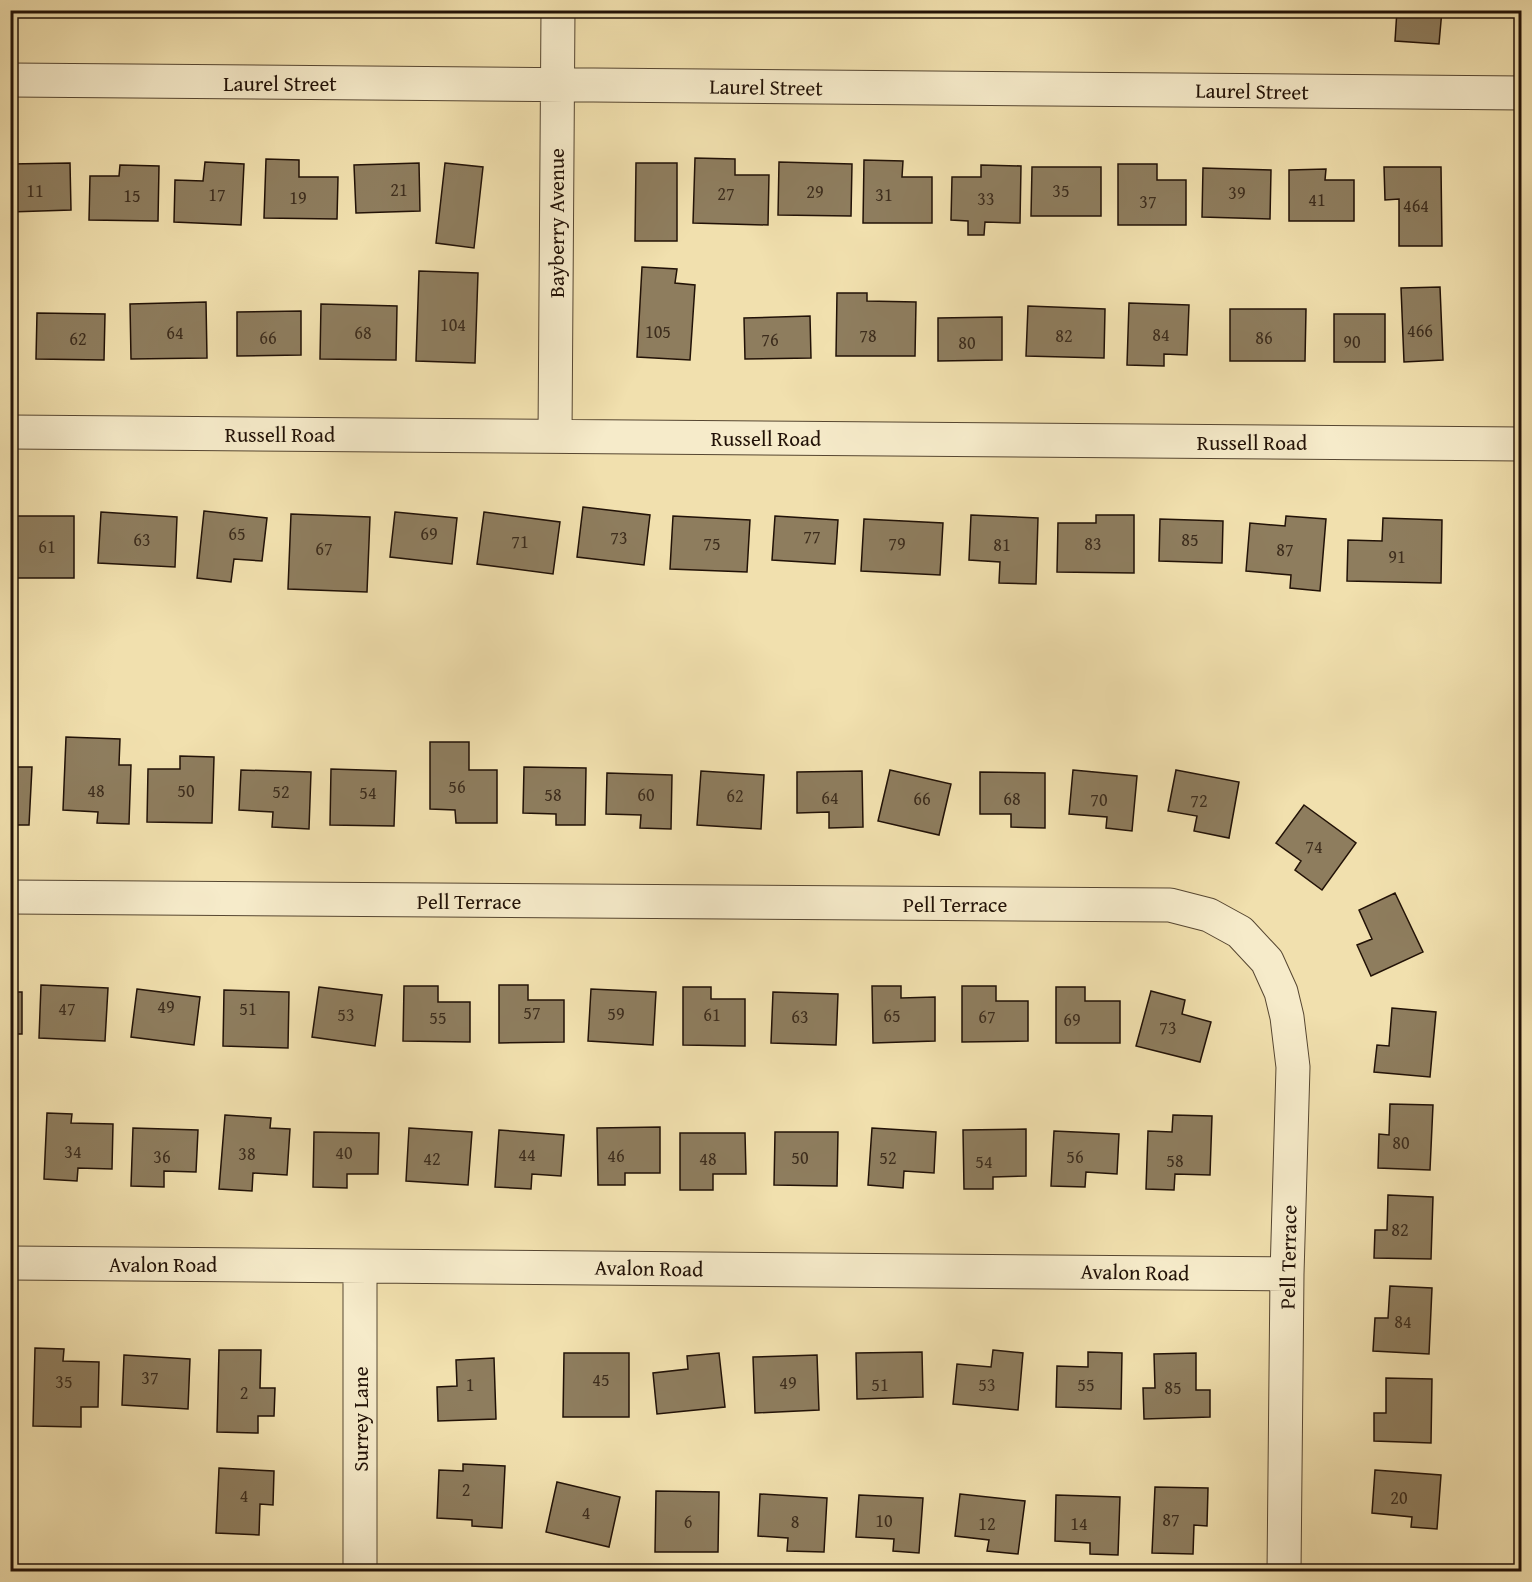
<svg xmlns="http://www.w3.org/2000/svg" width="1532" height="1582" viewBox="0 0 1532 1582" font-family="'Gentium Book Plus',serif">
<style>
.building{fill:#8e7d5e;stroke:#221207;stroke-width:1.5}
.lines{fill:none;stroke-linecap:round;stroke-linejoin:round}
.minor-casing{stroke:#564631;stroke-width:35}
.minor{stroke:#f6ebca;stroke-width:33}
.labels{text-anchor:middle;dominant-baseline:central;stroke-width:4.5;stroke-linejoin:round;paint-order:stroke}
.number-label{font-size:18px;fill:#3d2d1d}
.street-label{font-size:21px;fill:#221207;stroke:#f6ebca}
</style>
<rect width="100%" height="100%" fill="#f1e0ae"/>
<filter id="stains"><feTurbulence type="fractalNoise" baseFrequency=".00333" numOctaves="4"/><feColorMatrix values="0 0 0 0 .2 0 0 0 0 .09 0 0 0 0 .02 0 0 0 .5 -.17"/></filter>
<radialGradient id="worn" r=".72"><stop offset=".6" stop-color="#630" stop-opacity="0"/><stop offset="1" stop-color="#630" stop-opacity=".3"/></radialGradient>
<path class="building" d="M987,10H1027V14L987,13Z
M1397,10H1442L1439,44L1395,41Z
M695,158L735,159V175H769L768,225L693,223Z
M266,159L299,160V177H338L337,219L264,218Z
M864,160L903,161L902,177H932V223H863Z
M205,162L244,164L241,225L174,222L175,180L203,181Z
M779,162L852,164L851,216L778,215Z
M70,163L71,210L10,212V164Z
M419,163L420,211L356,213L354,165Z
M445,163L483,167L474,248L436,243Z
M636,163H677V241H635Z
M1118,164H1157V180H1186V225H1118Z
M120,165L159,166L158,221L89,220L90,176H119Z
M981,165L1021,166L1020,223L985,222L984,235H968V221L951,220L952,177H981Z
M1032,167H1101V216H1031Z
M1384,167H1441L1442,246H1399V199L1385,200Z
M1203,168L1271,170L1270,219L1202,217Z
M1326,169L1325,180H1354V221H1289V170Z
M642,267L677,269L675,283L695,285L690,360L637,357Z
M419,271L478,273L475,363L416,361Z
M1440,287L1443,360L1404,362L1401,288Z
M837,293H867V301L916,302L915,356H836Z
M206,302L207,358L131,359L130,304Z
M10,303H16L12,357H10Z
M1129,303L1189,305L1187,355L1164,354V366L1127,365Z
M321,304L397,306L396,360L320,359Z
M1028,306L1105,309L1104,358L1026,356Z
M1230,309H1306L1305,361H1230Z
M301,311V355L237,356V312Z
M37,313L105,314L104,360L36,359Z
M1334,314H1385V362H1334Z
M810,316L811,358L745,359L744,318Z
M1002,317V360L938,361V318Z
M583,507L650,515L644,565L577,557Z
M204,511L267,518L262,561L234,559L231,582L197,578Z
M101,512L177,517L175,567L98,563Z
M395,512L457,518L452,564L390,557Z
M484,512L560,522L553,574L477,564Z
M291,514L370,517L367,592L288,589Z
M971,515L1038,518L1036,584L999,583L1000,562L969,560Z
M1096,515H1134V573L1057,572L1058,523H1096Z
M10,516H74V578H10Z
M673,516L750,520L747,572L670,569Z
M775,516L838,520L835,564L772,560Z
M1286,516L1326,519L1320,591L1290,588L1291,575L1246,571L1250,523L1285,526Z
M1383,518L1442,520L1441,583L1347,581L1348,540L1382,541Z
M864,519L943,523L940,575L861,571Z
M1160,519L1223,521L1222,563L1159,561Z
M66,737L120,739L119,765H131L129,824L97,823L98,812L63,810Z
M430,742H469V770H497V823H456L455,810L430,809Z
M180,756L214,757L212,823L147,822L148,769H180Z
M10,767H32L29,825H10Z
M524,767L586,768L585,825H556V814L523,813Z
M331,769L396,771L394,826L330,825Z
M241,770L311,772L309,829L272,827L273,812L239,810Z
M890,770L951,784L939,835L878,821Z
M1073,770L1137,776L1132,831L1106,828L1107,817L1069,814Z
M1176,770L1239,782L1229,838L1194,831L1197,816L1168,811Z
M701,771L764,775L761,829L697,825Z
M862,771L863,827L829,828V812L797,813V772Z
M980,772L1045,773V828L1011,827V814H980Z
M607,773L672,775L671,829L640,828L641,815L606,814Z
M1304,805L1356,843L1322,890L1295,870L1301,861L1276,843Z
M1395,893L1423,952L1371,976L1357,945L1372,939L1359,910Z
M41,985L108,988L105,1041L39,1038Z
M499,985H528V1000H564V1042L499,1043Z
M404,986H438V1002H470V1042L403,1041Z
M872,986H901V998L935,997V1041L873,1043Z
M962,986H996V1001H1028V1041L962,1042Z
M319,987L382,995L375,1046L312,1037Z
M683,987H711V999H745V1046L683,1045Z
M1056,987H1085V1001H1120V1043H1056Z
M137,989L200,997L194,1045L131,1037Z
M591,989L656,992L653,1045L588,1041Z
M224,990L289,992L288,1048L223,1046Z
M1151,991L1185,1000L1182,1014L1211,1022L1200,1062L1136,1046Z
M10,992H22V1034H10Z
M773,992L838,994L836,1045L771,1043Z
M1392,1008L1436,1012L1430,1077L1374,1072L1377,1045L1389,1046Z
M1390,1104L1433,1105L1430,1170L1378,1168L1379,1134L1389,1135Z
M47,1113L72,1114L71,1123L113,1124L112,1169L78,1168L77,1181L44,1179Z
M225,1115L271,1118L270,1128L290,1129L287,1175L253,1173L252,1191L219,1189Z
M1173,1115L1212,1116L1210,1175L1175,1174L1174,1190L1146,1189L1148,1131L1172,1132Z
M10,1127H14L15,1170H10Z
M660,1127V1173H625V1185H598L597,1128Z
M133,1128L198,1130L196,1172L164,1171V1187L131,1186Z
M409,1128L472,1132L468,1185L406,1181Z
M872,1128L936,1132L934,1173L904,1171L903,1188L868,1185Z
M1026,1129V1176L993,1177V1189H964L963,1130Z
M499,1130L564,1135L561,1176L532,1174L531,1189L495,1187Z
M1054,1131L1119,1134L1117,1174L1086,1172L1085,1187L1051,1186Z
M314,1132L379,1133L378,1174H347V1188L313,1187Z
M775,1132H838L837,1186L774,1185Z
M680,1133H745L746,1174H713V1190H680Z
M1388,1195L1433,1197L1431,1259L1374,1258L1375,1230H1387Z
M1390,1286L1432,1288L1429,1354L1373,1351L1375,1318H1388Z
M35,1348L64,1349L63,1361L99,1362L98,1407H81V1427L33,1426Z
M219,1350H261L260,1388H275L274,1416H258V1433L217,1432Z
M993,1350L1023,1353L1018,1410L953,1404L957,1364L991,1367Z
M922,1352L923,1397L857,1399L856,1353Z
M1088,1352L1122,1353L1121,1409L1056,1407L1057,1366L1088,1367Z
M564,1353H629V1417H563Z
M719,1353L725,1407L657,1414L653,1373L688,1369L687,1356Z
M1196,1353V1390H1210V1417L1144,1419L1143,1388H1155L1154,1354Z
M124,1355L190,1359L188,1409L122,1405Z
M817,1355L819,1410L755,1413L753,1357Z
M494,1358L496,1419L438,1421L437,1387L457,1386L456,1360Z
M1386,1378L1432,1379L1431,1443L1374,1441V1413H1386Z
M463,1464L505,1466L502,1528L472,1526V1520L437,1518L439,1470L463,1471Z
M219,1468L274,1471L273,1505L260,1504L259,1535L216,1533Z
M1375,1470L1441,1475L1437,1529L1411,1527L1412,1517L1372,1513Z
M557,1482L620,1497L609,1547L546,1532Z
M1155,1487L1208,1488L1207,1526L1194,1525L1193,1554L1152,1553Z
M656,1491L719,1492L718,1552H655Z
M760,1494L827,1498L824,1552L787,1551L788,1538L758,1536Z
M960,1494L1025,1501L1018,1554L987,1551L989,1540L955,1536Z
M859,1495L923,1498L919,1553L893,1551L894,1539L856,1537Z
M1056,1495L1120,1497L1118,1555L1090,1554V1543L1055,1541Z"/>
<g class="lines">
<defs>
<path id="minor" d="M10,80L1522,93
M10,432L1522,444
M555,436L558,10
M10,897L1170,905L1209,915L1240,932L1267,961L1281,992L1287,1017L1293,1067L1287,1274L1284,1572
M10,1263L1287,1274
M360,1572V1266"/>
</defs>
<use href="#minor" class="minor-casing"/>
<use href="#minor" class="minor"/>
</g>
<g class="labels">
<g class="number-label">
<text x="399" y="189">21</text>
<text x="35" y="190">11</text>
<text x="1061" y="190">35</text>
<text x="815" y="191">29</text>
<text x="1237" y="192">39</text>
<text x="726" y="193">27</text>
<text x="217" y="194">17</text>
<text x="884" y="194">31</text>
<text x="132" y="195">15</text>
<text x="298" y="197">19</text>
<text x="986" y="198">33</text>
<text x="1317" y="199">41</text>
<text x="1148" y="201">37</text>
<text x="1416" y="205">464</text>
<text x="453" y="324">104</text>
<text x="1420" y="330">466</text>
<text x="658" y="331">105</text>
<text x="175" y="332">64</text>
<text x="363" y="332">68</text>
<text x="1161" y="334">84</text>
<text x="868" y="335">78</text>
<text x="1064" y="335">82</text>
<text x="268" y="337">66</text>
<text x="1264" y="337">86</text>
<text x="78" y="338">62</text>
<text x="770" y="339">76</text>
<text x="1352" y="341">90</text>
<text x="967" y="342">80</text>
<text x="237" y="533">65</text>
<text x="429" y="533">69</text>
<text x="812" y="536">77</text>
<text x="619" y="537">73</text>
<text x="142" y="539">63</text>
<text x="1190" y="539">85</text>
<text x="520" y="541">71</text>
<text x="712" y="543">75</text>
<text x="897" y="543">79</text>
<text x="1093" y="543">83</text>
<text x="1002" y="544">81</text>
<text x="47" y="546">61</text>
<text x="324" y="548">67</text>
<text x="1285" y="549">87</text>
<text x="1397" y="556">91</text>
<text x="457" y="786">56</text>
<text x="96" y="790">48</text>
<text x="186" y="790">50</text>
<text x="281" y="791">52</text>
<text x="368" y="792">54</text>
<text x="553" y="794">58</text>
<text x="646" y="794">60</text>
<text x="735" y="795">62</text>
<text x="830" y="797">64</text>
<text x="922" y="798">66</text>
<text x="1012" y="798">68</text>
<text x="1099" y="799">70</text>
<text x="1199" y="800">72</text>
<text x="1314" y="846">74</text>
<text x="166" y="1006">49</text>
<text x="67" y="1008">47</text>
<text x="248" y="1008">51</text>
<text x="532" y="1012">57</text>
<text x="616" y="1013">59</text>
<text x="346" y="1014">53</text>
<text x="712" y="1014">61</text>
<text x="892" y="1015">65</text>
<text x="800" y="1016">63</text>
<text x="987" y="1016">67</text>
<text x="438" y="1017">55</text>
<text x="1072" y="1019">69</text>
<text x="1168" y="1027">73</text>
<text x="1401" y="1142">80</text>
<text x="73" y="1151">34</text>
<text x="344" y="1152">40</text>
<text x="247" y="1153">38</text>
<text x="527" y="1154">44</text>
<text x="616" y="1155">46</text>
<text x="162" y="1156">36</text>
<text x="1075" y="1156">56</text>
<text x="800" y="1157">50</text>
<text x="888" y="1157">52</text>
<text x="432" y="1158">42</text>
<text x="708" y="1158">48</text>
<text x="1175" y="1160">58</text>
<text x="984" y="1161">54</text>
<text x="1400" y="1229">82</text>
<text x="1403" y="1321">84</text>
<text x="150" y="1377">37</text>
<text x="601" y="1379">45</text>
<text x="64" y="1381">35</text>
<text x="788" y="1382">49</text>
<text x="470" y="1384">1</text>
<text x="880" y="1384">51</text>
<text x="987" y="1384">53</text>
<text x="1086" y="1384">55</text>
<text x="1173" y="1387">85</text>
<text x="244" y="1392">2</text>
<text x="466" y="1489">2</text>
<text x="244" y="1495">4</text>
<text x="1399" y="1497">20</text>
<text x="586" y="1512">4</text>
<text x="1171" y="1519">87</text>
<text x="884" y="1520">10</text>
<text x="688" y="1521">6</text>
<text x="795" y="1521">8</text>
<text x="987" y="1523">12</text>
<text x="1079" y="1523">14</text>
</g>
<g class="street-label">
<text x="280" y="83">Laurel Street</text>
<text transform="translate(766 87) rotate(1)">Laurel Street</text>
<text transform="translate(1252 91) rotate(1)">Laurel Street</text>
<text transform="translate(556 223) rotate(-90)">Bayberry Avenue</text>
<text x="280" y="434">Russell Road</text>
<text x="766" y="438">Russell Road</text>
<text x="1252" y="442">Russell Road</text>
<text x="469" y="901">Pell Terrace</text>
<text x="955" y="904">Pell Terrace</text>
<text transform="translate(1288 1257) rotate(-89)">Pell Terrace</text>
<text x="163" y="1264">Avalon Road</text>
<text transform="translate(649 1268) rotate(1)">Avalon Road</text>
<text transform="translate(1135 1272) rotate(1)">Avalon Road</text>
<text transform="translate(360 1419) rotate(-90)">Surrey Lane</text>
</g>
</g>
<rect width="1532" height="1582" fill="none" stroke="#f1e0ae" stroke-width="36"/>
<rect x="12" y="12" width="1508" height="1558" fill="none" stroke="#221207" stroke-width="3"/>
<rect x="18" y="18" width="1496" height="1546" fill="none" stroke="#221207" stroke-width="1.5"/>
<rect width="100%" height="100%" filter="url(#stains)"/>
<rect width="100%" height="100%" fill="url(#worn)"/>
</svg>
